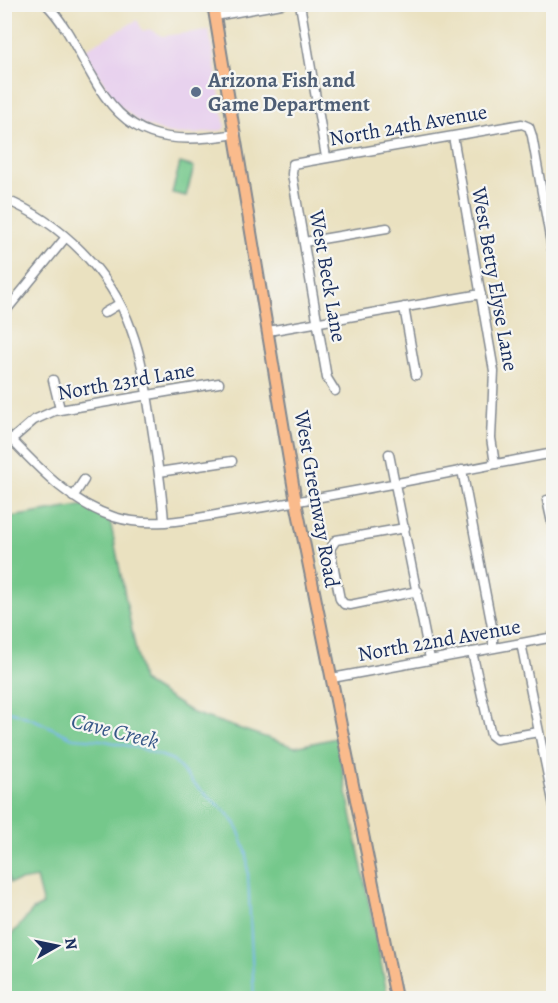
<svg xmlns="http://www.w3.org/2000/svg" width="558" height="1003" viewBox="0 0 558 1003" font-family="Alegreya,serif">
<style>
.built{fill:#e8d2ee}
.green{fill:#75c88b;stroke:#487c74;stroke-width:1.5}
.lines{fill:none;stroke-linecap:round;stroke-linejoin:round}
.stream{stroke:#74b5e9;stroke-width:2}
.minor-casing{stroke:#82888f;stroke-width:11}
.major-casing{stroke:#82888f;stroke-width:14}
.minor{stroke:#fff;stroke-width:8}
.major{stroke:#fabb8c;stroke-width:10}
.service-dot{fill:#5c6f8a;stroke:#f6f6f2;stroke-width:2}
.labels{text-anchor:middle;dominant-baseline:central;stroke-width:4.5;stroke-linejoin:round;paint-order:stroke}
.service-label{font-size:21px;font-weight:bold;fill:#4e5e75;stroke:#f6f6f2;text-anchor:start}
.street-label{font-size:21px;fill:#1b2f5e;stroke:#f6f6f2}
.water-label{font-size:22px;font-style:italic;fill:#365788;stroke:#f6f6f2}
</style>
<rect width="100%" height="100%" fill="#f6f6f2"/>
<filter id="ink" filterUnits="userSpaceOnUse"><feTurbulence type="fractalNoise" baseFrequency=".0167" numOctaves="2"/><feDisplacementMap in="SourceGraphic" scale="12" xChannelSelector="R" yChannelSelector="G"/><feConvolveMatrix kernelMatrix="1 2 1 2 8 2 1 2 1" color-interpolation-filters="sRGB"/></filter>
<filter id="wash" filterUnits="userSpaceOnUse"><feTurbulence type="fractalNoise" baseFrequency=".008" numOctaves="4" result="noise"/><feDisplacementMap in="SourceGraphic" scale="24" xChannelSelector="R" yChannelSelector="G"/><feGaussianBlur stdDeviation="1.35" result="paint"/><feColorMatrix in="noise" values="0 0 0 0 0 0 0 0 0 0 0 0 0 0 0 0 0 1.4 0 .05"/><feComposite in="paint" operator="in"/></filter>
<g filter="url(#wash)">
<rect width="100%" height="100%" fill="#eae1c0"/>
<path class="built" d="M137,20L143,31L149,29L162,36L209,30L225,126L223,130L197,134H169L140,123L116,103L84,50Z"/>
<path class="green" d="M180,163L194,167L186,196L172,193Z
M86,505L109,515L142,681L193,713L295,747L336,738L388,998H5V942L33,910L43,905L36,878L10,883L5,865V518Z"/>
<g class="lines">
<path class="stream" d="M4,709L35,720L73,738L101,740L143,749L173,760L195,785L226,812L236,824L247,854L254,998"/>
</g>
</g>
<g filter="url(#ink)">
<g class="lines">
<defs>
<path id="minor" d="M46,4C66,24 77,50 91,74C127,140 166,145 236,134
M300,4L326,157
M215,16L282,4
M453,136L494,371L491,438L495,464
M4,199C61,222 111,272 131,329C143,361 147,394 152,427C157,459 162,490 164,522
M304,242L387,228
M404,307L416,375
M4,313L66,237
M104,313L119,304
M268,331L481,294
M53,380L60,409
M335,391L327,378L292,174L293,164L522,124L529,127L532,136L554,260
M4,432C37,466 68,502 114,517C156,530 203,516 245,510C348,494 451,472 554,453
M4,446L34,420L54,411L219,383
M389,454L430,659
M462,470L493,632V648
M159,472L232,461
M73,497L84,480
M547,500L554,532
M405,528L336,540L330,549L340,599L344,604L350,605L418,591
M521,643L554,806
M472,652L491,735L496,739L539,732
M332,678L554,637"/>
<path id="major" d="M213,4L296,502L396,998"/>
</defs>
<use href="#minor" class="minor-casing"/>
<use href="#major" class="major-casing"/>
<use href="#minor" class="minor"/>
<use href="#major" class="major"/>
</g>
</g>
<circle class="service-dot" cx="196" cy="92" r="6"/>
<g class="labels">
<g class="service-label">
<text x="208" y="80">Arizona Fish and<tspan x="208" dy="24">Game Department</tspan></text>
</g>
<g class="street-label">
<text transform="translate(408 125) rotate(-10)">North 24th Avenue</text>
<text transform="translate(328 276) rotate(80)">West Beck Lane</text>
<text transform="translate(495 279) rotate(80)">West Betty Elyse Lane</text>
<text transform="translate(126 381) rotate(-10)">North 23rd Lane</text>
<text transform="translate(317 499) rotate(80)">West Greenway Road</text>
<text transform="translate(439 640) rotate(-10)">North 22nd Avenue</text>
</g>
<g class="water-label">
<text transform="translate(115 731) rotate(14)">Cave Creek</text>
</g>
</g>
<rect width="558" height="1003" fill="none" stroke="#f6f6f2" stroke-width="24"/>
<g transform="translate(57 946) rotate(81)" stroke="#f6f6f2" stroke-width="4.5" paint-order="stroke">
<path d="M0-4.5L10 22L0 15L-10 22Z" fill="#1b2f5e"/>
<text y="-9" font-size="16" font-weight="bold" text-anchor="middle" fill="#1b2f5e">N</text>
</g>
</svg>
